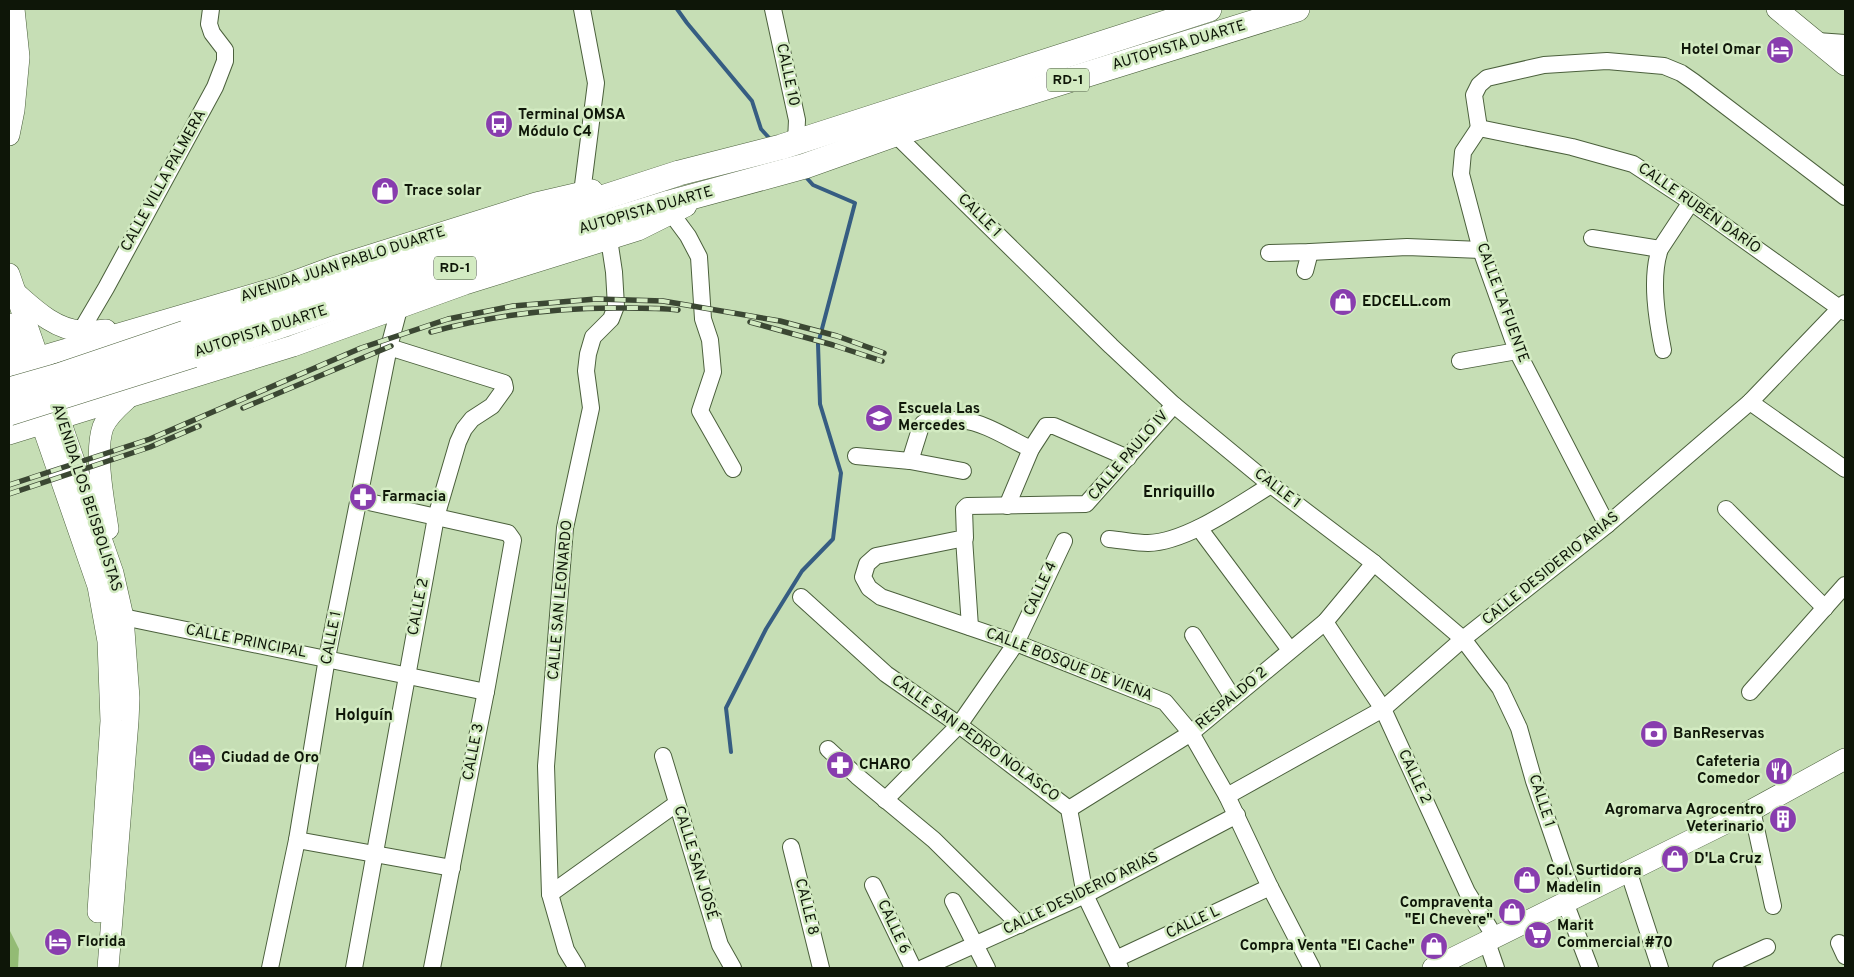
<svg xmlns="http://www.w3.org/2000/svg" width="1854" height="977" font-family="Overpass,sans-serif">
<rect width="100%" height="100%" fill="#c6deb5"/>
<polygon fill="#93bb74" points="9,929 19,949 18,968 9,968"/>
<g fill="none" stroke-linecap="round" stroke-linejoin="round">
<g stroke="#365d82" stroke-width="4">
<polyline points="677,9 687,23 752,101 761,129 771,140"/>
<polyline points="731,752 726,708 766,629 802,571 833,539 841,473 820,404 818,344 855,203 813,185 805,176"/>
</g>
<g stroke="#4b603c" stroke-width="18">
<g id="minor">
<polyline points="773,9 797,120 796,141"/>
<polyline points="1817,41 1845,43"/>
<polyline points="1479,128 1474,95 1479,85 1487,78 1544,65 1607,61 1664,66 1681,73 1694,82 1845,197"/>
<polyline points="1479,128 1463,152 1461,174 1481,250 1517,351 1607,525"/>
<polyline points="1479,128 1572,147 1633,164 1691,202 1845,312"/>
<polyline points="895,134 1111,346 1174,405 1271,485 1374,563 1463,639 1500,688 1519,728 1534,781 1574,898"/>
<polyline points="582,193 596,83 582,9"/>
<polyline points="671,213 688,236 699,257 703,319 710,340 713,372 700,411 733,469"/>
<polyline points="1592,238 1660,249"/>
<polyline points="1269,253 1310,252 1407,247 1481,250"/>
<polyline points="1305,271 1310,252"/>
<polyline points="76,339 106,288 215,87 225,61 225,50 212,33 209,24 211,9"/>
<path d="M1663,350c-6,-30 -13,-72 -3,-101l31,-47"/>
<polyline points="1460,361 1517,351"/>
<polyline points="1750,402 1845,469"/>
<polyline points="1174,405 1086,504 967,506 964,509 965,538 876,556 867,564 863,577 869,588 881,597 1016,643 1165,702 1191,733 1227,796 1270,887 1312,968"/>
<path d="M856,456l54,5 11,-35c6,-9 15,-6 25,-5 5,0 10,-2 16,-1 24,3 47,19 69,29"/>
<polyline points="910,461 963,471"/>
<polyline points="360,500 508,533 513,540 487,686 432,968"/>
<polyline points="1007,506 1031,449 1046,426 1054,426 1128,458"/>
<polyline points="1726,509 1825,608"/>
<polyline points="1199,528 1290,650"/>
<polyline points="964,538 970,627"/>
<path d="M1109,539c13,1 27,4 39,4 39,-1 90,-38 123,-58"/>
<polyline points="801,597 886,674 959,725 1069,809 1085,895 1120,968"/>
<polyline points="113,617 123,617 486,692"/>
<polyline points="1325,622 1383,709 1467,892 1495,937"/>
<polyline points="1193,635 1233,698"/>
<polyline points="1750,692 1845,585"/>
<polyline points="828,749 857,776 934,840 1020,925"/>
<polyline points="663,756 720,945 733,968"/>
<polyline points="1227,796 1383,709 1463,639 1607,525 1750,402 1845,303"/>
<polyline points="885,800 959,725 1016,643 1064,541"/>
<polyline points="1069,809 1191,733 1325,622 1374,563"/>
<polyline points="1752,810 1773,906"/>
<polyline points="297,840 452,868"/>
<polyline points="791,847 821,968"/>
<polyline points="1628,870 1660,968"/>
<polyline points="873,885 913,968"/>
<polyline points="550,894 676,804"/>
<polyline points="953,901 987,968"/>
<polyline points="1565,902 1590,968"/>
<polyline points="1487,942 1496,968"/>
<polyline points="1839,943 1845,956"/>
<polyline points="1116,959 1270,887"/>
<polyline points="270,968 297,840 327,658 389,347 399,309"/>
<polyline points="354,968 436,517 458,442 464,429 472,419 492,406 505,388 504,383 389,347"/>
<polyline points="577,968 566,950 550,894 546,766 565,528 591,408 586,371 588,354 593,337 611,319 616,306 614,272 609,239"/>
<polyline points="923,968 1085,895 1237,815"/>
<polyline points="1721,968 1767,947"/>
</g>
</g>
<g stroke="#4b603c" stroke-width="22">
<g id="major">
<polyline points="1777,9 1845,65"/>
<polyline points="9,135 14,110 19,57 14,9"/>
<polyline points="9,274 113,573 123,617 129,698 128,721 108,968"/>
<path d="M17,294c18,16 39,36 65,37 8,1 16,0 24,-1"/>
<polyline points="9,324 26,376"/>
<polyline points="9,366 279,287 333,267 536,203 592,190"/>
<polyline points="37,410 98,586 108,641 111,721 98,912"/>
<polyline points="9,434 293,346 465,284 638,230 686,206"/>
<path d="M108,529c-4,-27 -14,-76 -5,-102 5,-12 16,-21 25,-29"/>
<polyline points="1433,968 1752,810 1845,759"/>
</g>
</g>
<g stroke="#4b603c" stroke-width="26">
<g id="highway">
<polyline points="185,333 679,173 781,147 1209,9"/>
<polyline points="193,355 392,288 669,203 805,166 895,134 1297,9"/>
</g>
</g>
<use href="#minor" stroke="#fff" stroke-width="16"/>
<use href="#major" stroke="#fff" stroke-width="21"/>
<use href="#highway" stroke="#fff" stroke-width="25"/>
<g stroke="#3b4733" stroke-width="5.5">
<g id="rail">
<polyline points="750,322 833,345 882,361"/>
<path d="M431,332c63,-17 128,-25 194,-24 18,0 36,0 53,2"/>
<polyline points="243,408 391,346"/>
<polyline points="9,485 150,439 361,348 448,319 513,306 596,299 663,301 780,321 837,336 884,353"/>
<polyline points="9,494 150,447 199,426"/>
</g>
</g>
<use href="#rail" stroke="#d3ebc2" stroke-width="4" stroke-dasharray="11" stroke-linecap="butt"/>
<g stroke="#4b603c" stroke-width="26" stroke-linecap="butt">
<g id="highway-bridge">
<polyline points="9,390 58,376 185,333"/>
<polyline points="9,413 193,355"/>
</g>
</g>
<use href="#highway-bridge" stroke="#fff" stroke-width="25"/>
</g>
<defs>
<g id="hotel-disc" transform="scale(1.4375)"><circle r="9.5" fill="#883dae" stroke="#d3ebc2"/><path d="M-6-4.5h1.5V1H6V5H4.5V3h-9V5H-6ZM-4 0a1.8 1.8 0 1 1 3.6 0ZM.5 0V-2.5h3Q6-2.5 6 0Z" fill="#fff"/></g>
<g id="bus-disc" transform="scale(1.4375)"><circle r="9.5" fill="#883dae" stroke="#d3ebc2"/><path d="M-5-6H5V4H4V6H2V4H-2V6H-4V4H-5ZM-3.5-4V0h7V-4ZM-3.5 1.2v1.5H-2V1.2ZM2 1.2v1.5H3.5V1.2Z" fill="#fff"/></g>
<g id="shop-disc" transform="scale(1.4375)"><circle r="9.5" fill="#883dae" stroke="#d3ebc2"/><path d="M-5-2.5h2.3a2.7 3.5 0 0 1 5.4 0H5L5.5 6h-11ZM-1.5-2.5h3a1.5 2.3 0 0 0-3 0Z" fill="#fff"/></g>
<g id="school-disc" transform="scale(1.4375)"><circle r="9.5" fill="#883dae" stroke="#d3ebc2"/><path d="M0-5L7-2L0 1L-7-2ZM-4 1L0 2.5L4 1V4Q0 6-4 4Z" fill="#fff"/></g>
<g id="pharmacy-disc" transform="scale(1.4375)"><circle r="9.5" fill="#883dae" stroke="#d3ebc2"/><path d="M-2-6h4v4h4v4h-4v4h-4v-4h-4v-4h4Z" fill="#fff"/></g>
<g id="bank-disc" transform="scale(1.4375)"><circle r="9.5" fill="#883dae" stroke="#d3ebc2"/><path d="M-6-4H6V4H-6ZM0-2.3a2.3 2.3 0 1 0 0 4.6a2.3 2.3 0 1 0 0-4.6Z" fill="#fff"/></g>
<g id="restaurant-disc" transform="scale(1.4375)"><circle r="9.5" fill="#883dae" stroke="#d3ebc2"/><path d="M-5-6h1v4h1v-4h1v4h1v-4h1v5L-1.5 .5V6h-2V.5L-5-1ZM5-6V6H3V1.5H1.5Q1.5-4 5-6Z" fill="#fff"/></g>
<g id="building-disc" transform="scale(1.4375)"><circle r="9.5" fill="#883dae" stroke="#d3ebc2"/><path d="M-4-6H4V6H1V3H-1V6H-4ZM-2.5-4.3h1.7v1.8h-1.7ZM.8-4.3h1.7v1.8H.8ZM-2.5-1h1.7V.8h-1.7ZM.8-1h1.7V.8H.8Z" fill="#fff"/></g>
<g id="supermarket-disc" transform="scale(1.4375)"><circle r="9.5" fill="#883dae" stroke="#d3ebc2"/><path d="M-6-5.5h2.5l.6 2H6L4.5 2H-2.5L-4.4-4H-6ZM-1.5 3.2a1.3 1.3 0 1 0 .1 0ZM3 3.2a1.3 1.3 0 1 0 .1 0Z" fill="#fff"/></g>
</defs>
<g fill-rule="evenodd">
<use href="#hotel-disc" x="1780" y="50"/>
<use href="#bus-disc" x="499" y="124"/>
<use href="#shop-disc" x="385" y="191"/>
<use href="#shop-disc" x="1343" y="302"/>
<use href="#school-disc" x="879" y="418"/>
<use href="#pharmacy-disc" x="363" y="497"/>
<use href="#bank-disc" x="1654" y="734"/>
<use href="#hotel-disc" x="202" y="758"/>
<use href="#pharmacy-disc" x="840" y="765"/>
<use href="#restaurant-disc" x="1779" y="771"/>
<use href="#building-disc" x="1783" y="819"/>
<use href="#shop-disc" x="1675" y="859"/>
<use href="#shop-disc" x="1527" y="880"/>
<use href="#shop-disc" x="1512" y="912"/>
<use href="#supermarket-disc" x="1538" y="935"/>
<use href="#hotel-disc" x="58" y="942"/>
<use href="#shop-disc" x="1434" y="946"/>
</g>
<g text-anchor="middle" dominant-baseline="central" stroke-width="5" stroke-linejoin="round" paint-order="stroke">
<g fill="#d3ebc2" stroke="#495640" stroke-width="1">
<rect x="1047" y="68.5" width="42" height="23" rx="4"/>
<rect x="434" y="256.5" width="42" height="23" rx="4"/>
</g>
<g font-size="14" font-weight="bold" fill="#0e1608">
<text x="1068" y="80">RD-1</text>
<text x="455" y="268">RD-1</text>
</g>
<g font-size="15" fill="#0e1608" stroke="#d3ebc2">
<text transform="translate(1179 46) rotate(-17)">AUTOPISTA DUARTE</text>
<text transform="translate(787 75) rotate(78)">CALLE 10</text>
<text transform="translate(164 181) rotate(-61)">CALLE VILLA PALMERA</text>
<text transform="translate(1699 209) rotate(35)">CALLE RUBÉN DARÍO</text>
<text transform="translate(646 211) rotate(-16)">AUTOPISTA DUARTE</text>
<text transform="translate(979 216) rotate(45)">CALLE 1</text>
<text transform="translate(343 265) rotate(-18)">AVENIDA JUAN PABLO DUARTE</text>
<text transform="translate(1502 303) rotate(70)">CALLE LA FUENTE</text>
<text transform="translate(261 332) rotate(-18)">AUTOPISTA DUARTE</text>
<text transform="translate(1129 456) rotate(-49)">CALLE PAULO IV</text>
<text transform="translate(1277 489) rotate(38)">CALLE 1</text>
<text transform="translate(86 498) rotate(72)">AVENIDA LOS BEISBOLISTAS</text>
<text transform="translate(1551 569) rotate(-39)">CALLE DESIDERIO ARIAS</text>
<text transform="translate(1041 589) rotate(-65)">CALLE 4</text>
<text transform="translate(561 600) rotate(-85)">CALLE SAN LEONARDO</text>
<text transform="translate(419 607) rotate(-79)">CALLE 2</text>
<text transform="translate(332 638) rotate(-79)">CALLE 1</text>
<text transform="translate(246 642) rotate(11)">CALLE PRINCIPAL</text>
<text transform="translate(1069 665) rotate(21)">CALLE BOSQUE DE VIENA</text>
<text transform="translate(1232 699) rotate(-40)">RESPALDO 2</text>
<text transform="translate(975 739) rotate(36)">CALLE SAN PEDRO NOLASCO</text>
<text transform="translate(474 752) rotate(-79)">CALLE 3</text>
<text transform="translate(1414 777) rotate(65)">CALLE 2</text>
<text transform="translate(1541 801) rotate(72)">CALLE 1</text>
<text transform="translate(695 863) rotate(73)">CALLE SAN JOSÉ</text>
<text transform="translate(1081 894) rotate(-26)">CALLE DESIDERIO ARIAS</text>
<text transform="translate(806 907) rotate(76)">CALLE 8</text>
<text transform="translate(1193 923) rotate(-25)">CALLE L</text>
<text transform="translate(893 927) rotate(65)">CALLE 6</text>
</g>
<g font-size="15" font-weight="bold" fill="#0e1608" stroke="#d3ebc2" text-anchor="start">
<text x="1761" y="50" text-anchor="end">Hotel Omar</text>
<text x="518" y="115">Terminal OMSA<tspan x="518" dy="17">Módulo C4</tspan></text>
<text x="404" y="191">Trace solar</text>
<text x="1362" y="302">EDCELL.com</text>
<text x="898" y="409">Escuela Las<tspan x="898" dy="17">Mercedes</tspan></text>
<text x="382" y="497">Farmacia</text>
<text x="1673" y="734">BanReservas</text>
<text x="221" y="758">Ciudad de Oro</text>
<text x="1760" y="762" text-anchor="end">Cafeteria<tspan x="1760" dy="17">Comedor</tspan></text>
<text x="859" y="765">CHARO</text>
<text x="1764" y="810" text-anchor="end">Agromarva Agrocentro<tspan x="1764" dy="17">Veterinario</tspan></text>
<text x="1694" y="859">D'La Cruz</text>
<text x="1546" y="871">Col. Surtidora<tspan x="1546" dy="17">Madelin</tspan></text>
<text x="1493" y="903" text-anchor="end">Compraventa<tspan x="1493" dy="17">"El Chevere"</tspan></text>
<text x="1557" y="926">Marit<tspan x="1557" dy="17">Commercial #70</tspan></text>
<text x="77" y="942">Florida</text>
<text x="1415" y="946" text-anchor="end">Compra Venta "El Cache"</text>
</g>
<g font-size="16" font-weight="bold" fill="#0e1608" stroke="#d3ebc2">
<text x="1179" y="493">Enriquillo</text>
<text x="364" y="716">Holguín</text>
</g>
</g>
<rect width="1854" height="977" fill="none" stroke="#0e1608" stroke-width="20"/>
</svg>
